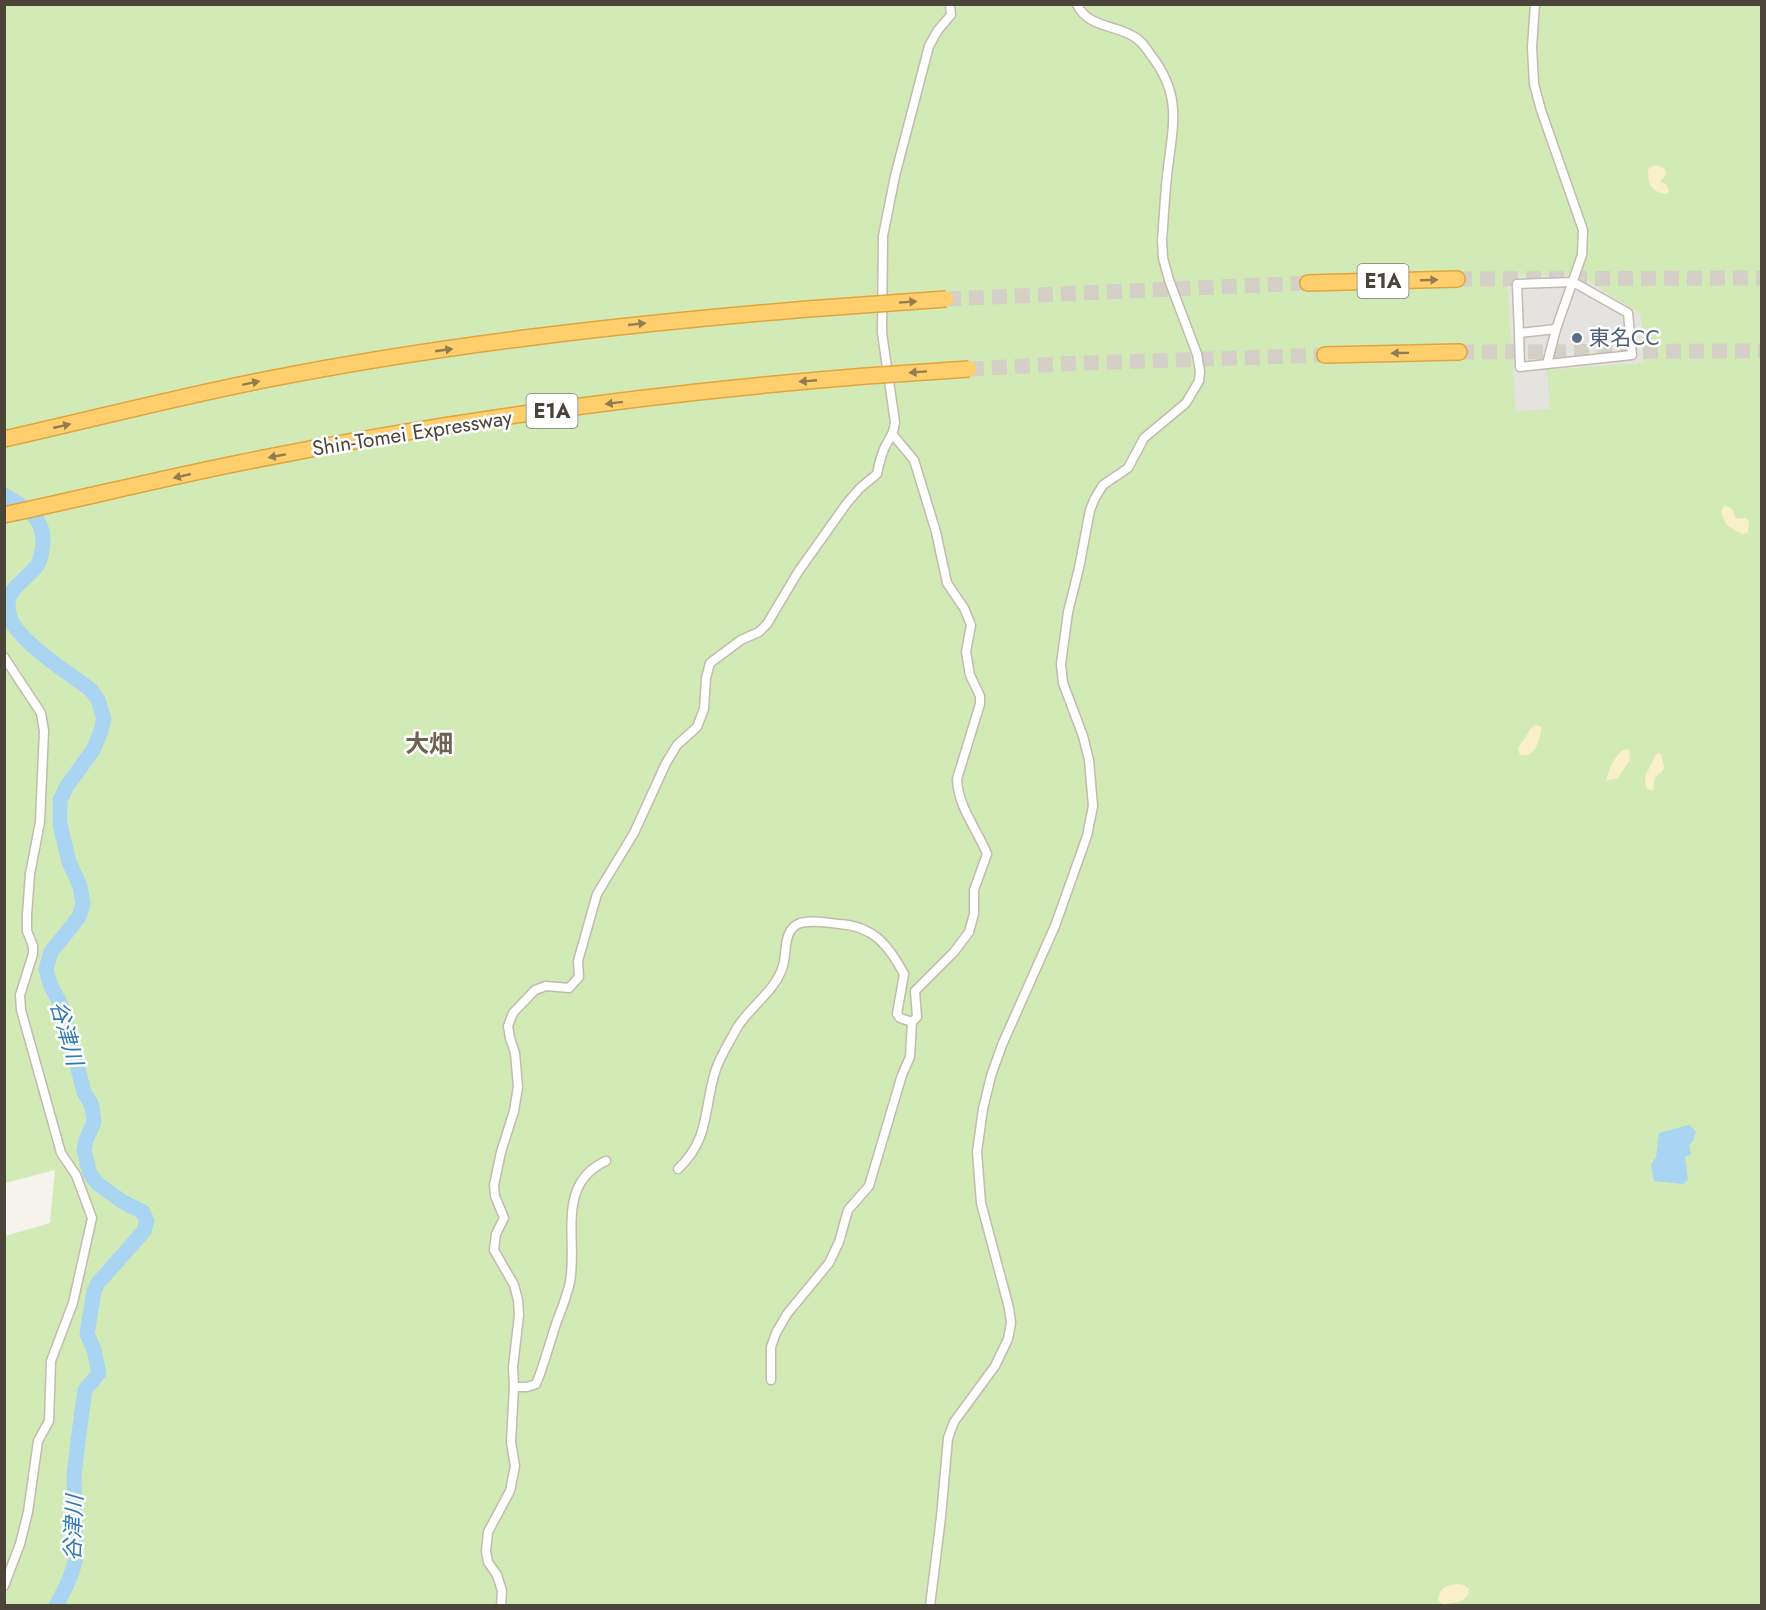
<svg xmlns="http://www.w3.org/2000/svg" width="1766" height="1610" font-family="Jost,'Noto Sans JP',sans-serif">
<rect width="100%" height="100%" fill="#f6f3ec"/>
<polygon fill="#d2eab5" points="5,5 1761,5 1761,1605 5,1605 5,1236 50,1223 55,1170 5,1183"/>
<g fill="#f9efc9">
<path d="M1656,165l8,3 3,5 -7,9 6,2 3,7 -2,3c-17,-2 -19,-10 -19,-25z"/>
<path d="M1724,506c11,1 8,6 13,13l9,-1 3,3 -1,11 -4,2c-4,0 -15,-7 -18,-10l-5,-12z"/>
<path d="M1535,725l7,2c-3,12 -5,32 -22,28l-2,-6 13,-21z"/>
<path d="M1625,749l4,1 1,10 -12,18 -12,3c2,-11 9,-27 19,-32z"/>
<path d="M1657,753l4,1c3,14 7,13 -6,23l-2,14 -7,-3 -1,-12z"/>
<path d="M1456,1584l8,1 5,4c-1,15 -14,12 -26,16l-5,-5c2,-12 7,-14 18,-16z"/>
</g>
<polygon fill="#e5e3e0" points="1579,275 1641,314 1643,363 1547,370 1550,409 1516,411 1507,276"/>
<polygon fill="#a9d4f2" points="1689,1125 1696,1131 1693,1141 1689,1145 1691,1154 1685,1157 1688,1180 1683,1184 1654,1181 1651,1165 1656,1157 1659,1133"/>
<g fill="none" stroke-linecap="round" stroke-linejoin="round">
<path stroke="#a9d4f2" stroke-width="15" d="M4,495c24,14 44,25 38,55 -1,7 -2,12 -6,17 -15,18 -36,24 -25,53 10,23 59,54 80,70l7,10 6,19 -3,12 -8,19 -26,36 -7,14v24l9,38 11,24 3,18 -4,13 -28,35 -5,17 4,15 12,23 22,85 8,14 2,16 -8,18 -2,10 6,24 8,10 25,18 20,10 4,9 -3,10 -46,52 -4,8 -7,43 7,16 5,23 -14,17 -6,43 -5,42 2,81c-3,18 -11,33 -20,50"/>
<g stroke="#d4d0c8" stroke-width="15" stroke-dasharray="15 8" stroke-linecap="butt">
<polyline points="1457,279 1762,278"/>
<polyline points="946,299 1308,283"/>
<polyline points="1459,352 1762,351"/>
<polyline points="969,369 1081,363 1325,355"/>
</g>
<g stroke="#c2bbae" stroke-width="11">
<g id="street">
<polyline points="1535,4 1532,47 1534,84 1541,110 1583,230 1582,255 1556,329 1547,364"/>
<polyline points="1519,333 1520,367 1632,355 1628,313 1573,282 1517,284 1519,333 1556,329"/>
<polyline points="4,657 41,713 44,731 40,822 30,874 27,915 27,931 33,946 33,954 20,995 21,1010 58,1142 61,1153 76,1175 92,1218 73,1303 51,1361 49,1421 38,1441 28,1512 20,1544 4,1586"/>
<path d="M678,1169c33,-31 25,-61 38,-100 5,-14 14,-28 21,-41 13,-22 38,-36 46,-62 4,-13 0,-35 15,-42 11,-5 30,-1 41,0 35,2 50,22 65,50l-7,40 3,4 12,4"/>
<path d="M771,1380v-33l5,-14 11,-19 42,-51 10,-21 9,-32 21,-24 33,-111 8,-18 2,-35 5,-5 -2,-26 39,-39 15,-20 5,-18v-24l13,-36c-10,-25 -29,-47 -30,-75l23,-75v-8l-10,-21 -4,-23 5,-27 -7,-17 -17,-25 -11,-51 -22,-72 -21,-25"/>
<path d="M514,1387h13l9,-3 4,-10c6,-17 11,-35 17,-53 5,-13 10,-25 13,-39 8,-42 -15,-98 36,-121"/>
<path d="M501,1606l1,-15 -5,-16 -9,-13 -2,-11 2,-19 22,-41 5,-25 -4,-24 3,-55 -1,-20 6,-52 -1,-15 -4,-15 -20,-35 2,-16 8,-16 -9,-22 -1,-11 7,-33 13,-41 4,-24 -3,-34 -5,-15 -2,-12 5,-13 22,-23 11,-4 23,2 10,-11 -1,-16 19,-67 37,-61 32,-70 11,-18 20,-18 7,-18 2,-31 4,-15 31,-23 18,-8 8,-8 31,-52 49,-69 13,-15 17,-14c2,-10 4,-20 9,-29 5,-9 8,-13 9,-23l-13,-89 1,-97 12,-60 34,-130 9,-16 13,-15 -1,-11"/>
<path d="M930,1606l11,-89 7,-79 6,-16 41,-56 13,-27 3,-16 -2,-15 -28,-105 -4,-51 6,-43 8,-33 11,-31 53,-119 32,-90 6,-30 -4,-46 -6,-24 -20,-53 -2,-19 7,-52 11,-44 11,-58 5,-12 8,-13 25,-17 16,-30 42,-35 13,-22 1,-10 -3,-17 -28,-74 -6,-22 -1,-18c2,-24 3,-49 6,-73 6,-46 13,-74 -18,-113 -5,-8 -10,-15 -19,-19 -18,-10 -45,-9 -54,-31"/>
</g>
</g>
<g stroke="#e0a43c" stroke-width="18">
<g id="highway">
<polyline points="1308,283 1457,279"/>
<polyline points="1325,355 1459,352"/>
<path d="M4,439c89,-20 177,-43 265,-60 178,-35 358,-55 539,-70"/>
<path d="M4,515c79,-17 156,-36 235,-52 206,-42 417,-70 627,-87"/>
</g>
</g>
<use href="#street" stroke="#fff" stroke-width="8"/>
<use href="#highway" stroke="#ffcf6e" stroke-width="15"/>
<g stroke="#e0a43c" stroke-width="18" stroke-linecap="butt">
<g id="highway-bridge">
<polyline points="808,309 946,299"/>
<polyline points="866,376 969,369"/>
</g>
</g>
<use href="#highway-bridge" stroke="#ffcf6e" stroke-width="15"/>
</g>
<defs><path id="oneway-solid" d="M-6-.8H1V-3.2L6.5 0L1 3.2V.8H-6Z" transform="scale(1.5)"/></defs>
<g fill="#937c4e">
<use href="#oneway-solid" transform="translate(1429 280) rotate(-2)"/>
<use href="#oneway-solid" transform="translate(908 302) rotate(-4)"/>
<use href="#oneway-solid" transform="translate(637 324) rotate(-6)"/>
<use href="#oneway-solid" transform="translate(444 350) rotate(-8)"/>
<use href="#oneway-solid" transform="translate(1400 353) rotate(179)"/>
<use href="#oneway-solid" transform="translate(918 372) rotate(176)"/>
<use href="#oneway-solid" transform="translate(808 381) rotate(175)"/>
<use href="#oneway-solid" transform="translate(251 383) rotate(-12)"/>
<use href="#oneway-solid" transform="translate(614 403) rotate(173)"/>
<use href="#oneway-solid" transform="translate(62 426) rotate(-13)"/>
<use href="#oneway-solid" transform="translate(277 456) rotate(170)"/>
<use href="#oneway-solid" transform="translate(182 476) rotate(167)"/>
</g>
<circle fill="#5c6f8a" stroke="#fff" stroke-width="2" cx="1577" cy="338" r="6"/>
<g text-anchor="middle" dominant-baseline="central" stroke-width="5" stroke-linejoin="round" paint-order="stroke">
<g fill="#fff" stroke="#817c74" stroke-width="1.5">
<rect x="1357.5" y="264" width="51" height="34" rx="4.5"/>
<rect x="526.5" y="394" width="51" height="34" rx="4.5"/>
</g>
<g font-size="20" font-weight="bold" fill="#4b4439">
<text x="1383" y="281">E1A</text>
<text x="552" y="411">E1A</text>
</g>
<g font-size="21" fill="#4e5e75" stroke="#fff" text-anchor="start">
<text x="1589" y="338">東名CC</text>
</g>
<g font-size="21" fill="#4b4439" stroke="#fff">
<text transform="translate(412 433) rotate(-9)">Shin-Tomei Expressway</text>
</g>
<g font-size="22" font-style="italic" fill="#2e7ab2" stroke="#fff">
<text transform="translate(67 1033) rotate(74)">谷津川</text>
<text transform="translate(73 1528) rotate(-88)">谷津川</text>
</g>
<g font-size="24" font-weight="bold" fill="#6e6250" stroke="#fff">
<text x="429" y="743">大畑</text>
</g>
</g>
<rect width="1766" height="1610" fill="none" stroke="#4b4439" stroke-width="12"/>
</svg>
